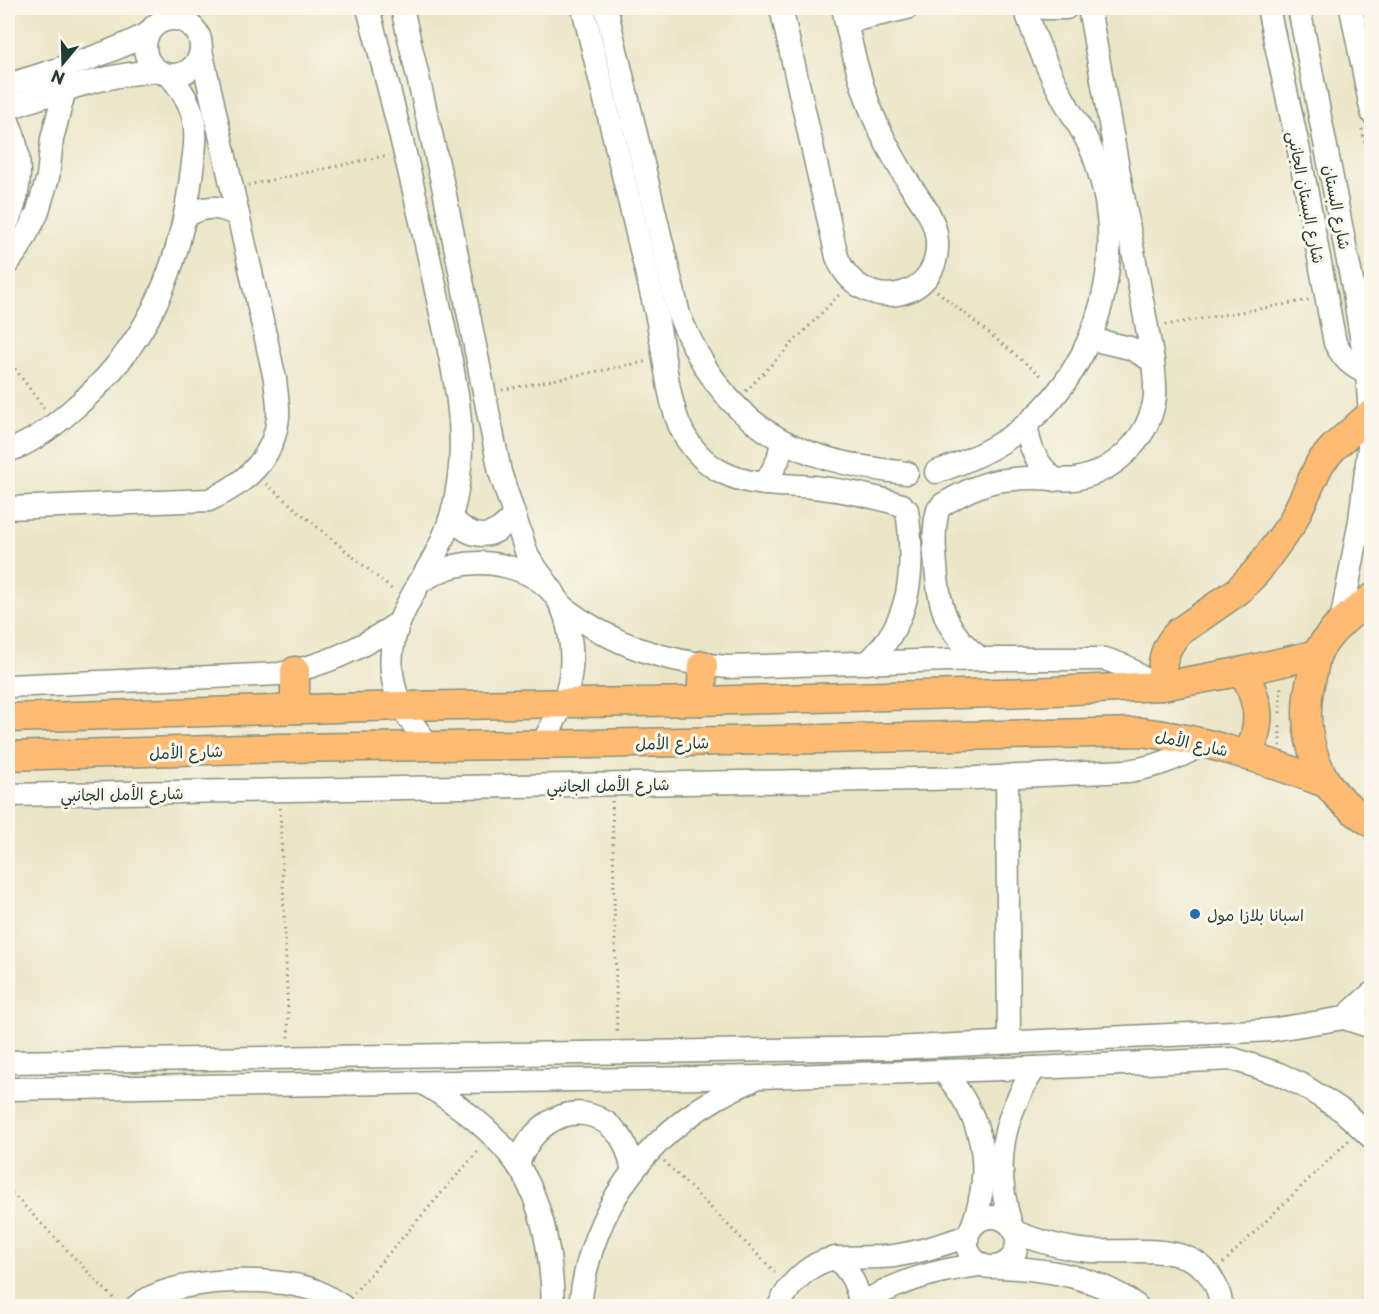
<svg xmlns="http://www.w3.org/2000/svg" width="1379" height="1314" font-family="'Playpen Sans','Playpen Sans Arabic',sans-serif">
<rect width="100%" height="100%" fill="#fbf7ec"/>
<filter id="ink" filterUnits="userSpaceOnUse"><feTurbulence type="fractalNoise" baseFrequency=".0167" numOctaves="2"/><feDisplacementMap in="SourceGraphic" scale="12" xChannelSelector="R" yChannelSelector="G"/><feConvolveMatrix kernelMatrix="1 2 1 2 8 2 1 2 1" color-interpolation-filters="sRGB"/></filter>
<filter id="wash" filterUnits="userSpaceOnUse"><feTurbulence type="fractalNoise" baseFrequency=".008" numOctaves="4" result="noise"/><feDisplacementMap in="SourceGraphic" scale="24" xChannelSelector="R" yChannelSelector="G"/><feGaussianBlur stdDeviation="1.35" result="paint"/><feColorMatrix in="noise" values="0 0 0 0 0 0 0 0 0 0 0 0 0 0 0 0 0 1.4 0 .05"/><feComposite in="paint" operator="in"/></filter>
<g filter="url(#wash)">
<rect width="100%" height="100%" fill="#ebe5c7"/>
</g>
<g filter="url(#ink)">
<g fill="none" stroke-linecap="round" stroke-linejoin="round">
<g stroke="#85917e" stroke-width="25">
<g id="minor">
<path d="M368,8c25,95 49,190 69,287 13,62 31,125 21,189 -3,23 -11,48 -22,69 -24,46 -57,84 -40,139 6,20 21,37 33,54"/>
<polyline points="402,8 444,190 500,472 528,557 554,593"/>
<path d="M583,8c24,101 49,203 73,305 8,35 10,78 23,111 8,20 25,40 45,49 28,14 59,11 89,14 30,3 60,9 89,18"/>
<path d="M606,8l73,307c46,111 111,146 228,158"/>
<path d="M781,8l56,249c23,59 103,45 100,-15 -1,-23 -15,-39 -27,-57 -11,-18 -22,-37 -31,-56 -18,-39 -27,-79 -36,-121"/>
<polyline points="1044,8 1066,8"/>
<path d="M1268,8l31,143 36,192c8,15 16,24 32,30"/>
<polyline points="1299,8 1353,287 1367,373 1370,415 1369,446 1360,520 1341,622"/>
<polyline points="1351,8 1372,113"/>
<circle cx="173" cy="47" r="28"/>
<polyline points="846,22 907,8"/>
<path d="M8,85c47,-15 95,-28 139,-51"/>
<path d="M8,108c50,-16 97,-34 150,-37"/>
<path d="M8,121c14,33 15,67 0,100"/>
<path d="M185,217c19,-12 34,-12 53,-1"/>
<polyline points="8,263 19,248 37,214 48,177 52,139 65,89"/>
<polyline points="1090,339 1130,348 1153,361"/>
<path d="M1027,424c1,24 10,40 28,56"/>
<path d="M8,451c23,-8 46,-25 64,-41 72,-61 105,-133 118,-225 6,-48 14,-71 -21,-110"/>
<path d="M936,472c33,-11 66,-26 92,-49 73,-64 99,-166 69,-258 -7,-24 -21,-43 -33,-65 -16,-29 -29,-61 -39,-92"/>
<polyline points="765,484 778,460 782,442"/>
<path d="M942,505c18,-11 35,-20 55,-24 12,-2 25,-3 37,-3 14,0 28,3 41,1 39,-7 71,-38 79,-76 3,-13 0,-28 -1,-42l-64,-353"/>
<path d="M8,508l201,-8c36,-16 65,-41 69,-83 1,-13 -2,-26 -3,-38l-74,-329"/>
<path d="M938,510c-5,19 -4,37 -2,56 3,42 10,67 45,93"/>
<path d="M451,517c21,24 42,24 62,-1"/>
<path d="M418,583c12,-7 23,-14 37,-17 32,-8 76,1 98,27 17,20 21,60 17,84 -3,24 -17,47 -29,68"/>
<path d="M561,606c52,39 102,56 167,61l253,-8h124l20,7 17,12 7,8"/>
<path d="M867,663c46,-42 48,-95 40,-153"/>
<path d="M8,686l271,-12c45,-8 82,-25 119,-51"/>
<polyline points="1007,776 1009,1042"/>
<path d="M8,795l968,-17 152,-7c28,-4 51,-12 75,-28"/>
<polyline points="1344,1018 1372,1027"/>
<polyline points="8,1062 892,1048 1234,1032 1271,1030 1344,1018 1372,993"/>
<path d="M943,1071c40,46 51,95 30,153"/>
<path d="M423,1083c35,21 70,47 94,81 27,39 35,97 36,142"/>
<polyline points="8,1089 760,1077 1035,1068 1233,1059 1279,1074 1302,1085 1343,1111 1372,1138"/>
<path d="M518,1165c14,-47 67,-73 102,-29 7,9 10,23 13,35"/>
<circle cx="992" cy="1242" r="25"/>
<path d="M1011,1225c-18,-60 -10,-105 24,-157"/>
<path d="M1015,1232c25,10 49,17 76,19 54,3 118,-15 131,55"/>
<path d="M836,1258c15,14 22,28 24,47"/>
<path d="M1000,1267c48,2 98,10 137,39"/>
<path d="M137,1306c34,-29 136,-31 177,-16 10,4 19,10 28,16"/>
<path d="M580,1306c11,-104 76,-184 171,-225"/>
<path d="M779,1306c10,-23 33,-46 59,-48 19,-1 38,0 56,-2 25,-4 49,-11 73,-20"/>
<path d="M859,1306c35,-24 78,-36 120,-41"/>
</g>
</g>
<g stroke="#85917e" stroke-width="31">
<g id="major">
<path d="M1372,598c-21,16 -43,32 -55,56 -2,5 -3,12 -4,18 -11,38 -7,77 14,111 11,17 28,29 45,40"/>
<polyline points="295,671 295,709"/>
<path d="M1244,671c15,35 19,49 4,85"/>
<path d="M1162,686c-1,-22 1,-38 17,-54l59,-41 20,-21 34,-47 28,-60 14,-16 36,-32"/>
<polyline points="701,701 703,665"/>
<polyline points="8,718 402,706 701,701 1031,692 1162,686 1244,671 1317,654"/>
<path d="M8,756l271,-8 311,-4 551,-12c65,7 126,29 187,52"/>
</g>
</g>
<g stroke="#85917e" stroke-width="3" stroke-dasharray="1.5 4.5" stroke-linecap="butt">
<polyline points="1318,13 1333,10"/>
<polyline points="1362,129 1372,175"/>
<polyline points="248,185 389,155"/>
<polyline points="937,291 1044,378"/>
<polyline points="1165,325 1310,300"/>
<polyline points="8,359 46,411"/>
<polyline points="502,390 645,362"/>
<polyline points="746,391 842,292"/>
<polyline points="266,484 394,591"/>
<polyline points="1280,713 1281,683"/>
<polyline points="1280,746 1280,725"/>
<polyline points="612,801 617,1034"/>
<polyline points="280,808 289,1041"/>
<polyline points="664,1161 778,1275"/>
<polyline points="8,1189 119,1304"/>
<polyline points="1223,1263 1349,1140"/>
<polyline points="354,1293 480,1149"/>
</g>
<use href="#minor" stroke="#fff" stroke-width="22"/>
<use href="#major" stroke="#ffbb71" stroke-width="28"/>
</g>
</g>
<circle fill="#1f6fb2" stroke="#fbf7ec" stroke-width="2" cx="1195" cy="914" r="6"/>
<g text-anchor="middle" dominant-baseline="central" stroke-width="6" stroke-linejoin="round" paint-order="stroke">
<g font-size="16" fill="#1f3d34" stroke="#fbf7ec">
<text transform="translate(1307 197) rotate(79)">شارع البستان الجانبى</text>
<text transform="translate(1338 207) rotate(79)">شارع البستان</text>
<text transform="translate(672 742) rotate(-1)">شارع الأمل</text>
<text transform="translate(1192 742) rotate(12)">شارع الأمل</text>
<text transform="translate(186 751) rotate(-2)">شارع الأمل</text>
<text transform="translate(608 784) rotate(-1)">شارع الأمل الجانبي</text>
<text transform="translate(122 793) rotate(-1)">شارع الأمل الجانبي</text>
</g>
<g font-size="16" fill="#1f3d34" stroke="#fbf7ec" text-anchor="start">
<text x="1207" y="914">اسبانا بلازا مول</text>
</g>
</g>
<rect width="1379" height="1314" fill="none" stroke="#fbf7ec" stroke-width="30"/>
<g transform="translate(63 63) rotate(199)" stroke="#fbf7ec" stroke-width="4.5" paint-order="stroke">
<path d="M0-4.5L10 22L0 15L-10 22Z" fill="#1f3d34"/>
<text y="-9" font-size="16" font-weight="bold" text-anchor="middle" fill="#1f3d34">N</text>
</g>
</svg>
